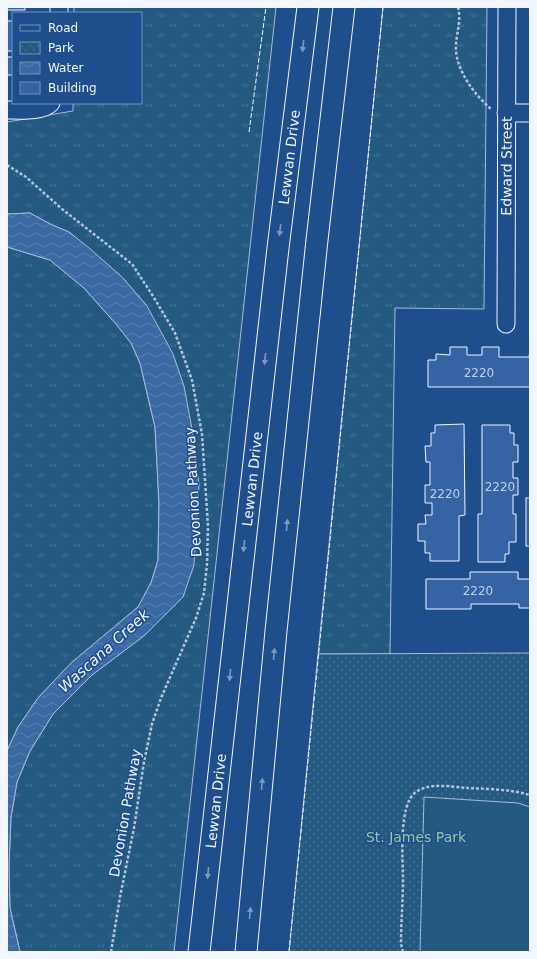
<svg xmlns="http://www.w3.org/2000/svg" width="537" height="959" font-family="'DejaVu Sans',sans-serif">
<defs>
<pattern id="grass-tufts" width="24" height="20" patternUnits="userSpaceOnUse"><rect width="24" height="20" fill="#245a82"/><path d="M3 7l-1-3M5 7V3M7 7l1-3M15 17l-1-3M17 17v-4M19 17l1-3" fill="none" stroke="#447295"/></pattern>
<pattern id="park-dots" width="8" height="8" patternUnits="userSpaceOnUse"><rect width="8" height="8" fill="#245a82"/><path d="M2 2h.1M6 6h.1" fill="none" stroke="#447295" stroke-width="1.8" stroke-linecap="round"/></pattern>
<pattern id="water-waves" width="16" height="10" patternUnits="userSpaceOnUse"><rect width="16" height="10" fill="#3b69a3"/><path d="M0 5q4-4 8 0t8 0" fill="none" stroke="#587fb1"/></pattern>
</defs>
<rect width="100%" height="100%" fill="#1f4e8c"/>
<g fill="url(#grass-tufts)" stroke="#a8bbd7">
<polygon points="74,7 276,7 174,952 20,952 10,908 9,866 11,817 17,782 30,751 53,714 92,675 145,635 183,597 147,306 122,277 69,232 52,225 30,213 7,214 7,122 73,111 73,103 141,103 141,13 74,13"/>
<polygon points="383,7 487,7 484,309 395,308 390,654 318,654"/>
<polygon points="7,247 50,260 84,288 116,324 131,343 140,363 155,427 159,503 158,560 151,583 138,607 71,663 38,698 18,727 7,751"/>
</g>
<polygon fill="url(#park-dots)" stroke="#a8bbd7" points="530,653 530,952 289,952 318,654"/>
<polygon fill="#245a82" stroke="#a8bbd7" points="424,797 518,803 530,807 530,952 420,952"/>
<polygon fill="url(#water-waves)" stroke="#a8bbd7" points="30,213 52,225 69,232 88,247 122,277 147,306 173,354 184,386 192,429 199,485 194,565 183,597 145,635 92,675 53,714 30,751 17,782 11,817 9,866 10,908 20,952 7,952 7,751 18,727 38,698 71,663 138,607 151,583 158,560 159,503 155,427 140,363 131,343 116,324 84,288 50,260 7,247 7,214"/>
<g fill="#3563a3" stroke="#f2f6ff">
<rect x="7" y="7" width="18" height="3"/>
<rect x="7" y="21" width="6" height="30"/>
<rect x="7" y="57" width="6" height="18"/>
<polygon points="450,347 467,347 467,355 482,355 482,347 499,347 499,357 529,357 530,350 530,387 428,387 428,360 436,360 436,354 450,355"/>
<polygon points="464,424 465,515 459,516 459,561 430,561 430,553 425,553 425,541 418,541 418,524 426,524 425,515 432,515 432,503 425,503 425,485 430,485 430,462 426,462 425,446 431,446 431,433 435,433 435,425"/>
<polygon points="482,425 510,425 510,433 514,433 514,445 518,445 518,462 513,462 513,478 518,478 518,495 513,495 513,514 516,514 516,542 509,542 509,554 505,554 505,562 478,562 478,514 482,514"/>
<rect x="526" y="498" width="4" height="48"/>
<polygon points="470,572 518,572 518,579 530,579 530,608 519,608 519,604 471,604 471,609 426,609 426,579 470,579"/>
</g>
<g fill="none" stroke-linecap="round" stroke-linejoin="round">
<g stroke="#f2f6ff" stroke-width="19">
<g id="minor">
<polyline points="59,13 59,7"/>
<path d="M7,110c12,0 36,2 44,-7"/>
<polyline points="506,113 530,113"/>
<path id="s1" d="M506,324l1,-317"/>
</g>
</g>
<g stroke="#f2f6ff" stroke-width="23">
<g id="major">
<path id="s2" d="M199,952l79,-704 30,-241"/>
<polyline points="246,952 276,631 317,240 344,7"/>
</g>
</g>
<g stroke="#b3c4dc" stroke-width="2.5" stroke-dasharray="3 2" stroke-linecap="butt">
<path d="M458,7c4,15 -3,29 -2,44 2,22 19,44 35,58"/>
<polyline points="7,165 26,177 62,209 132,264 153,296 175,333 192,380 202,434 208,526 207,564 204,593 196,618 161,698 152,724 144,762 134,828 120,897 111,952"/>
<path d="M403,952l-2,-8c0,-22 2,-43 2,-64 0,-20 -5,-76 13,-88 14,-10 35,-5 51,-4 20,1 43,1 63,7"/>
</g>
<use href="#minor" stroke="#1f4e8c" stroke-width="17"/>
<use href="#major" stroke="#1f4e8c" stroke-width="21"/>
<g stroke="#f2f6ff" stroke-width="1" stroke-dasharray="5 2" stroke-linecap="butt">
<polyline points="249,132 266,7"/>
<polyline points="289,952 383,7"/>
</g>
</g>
<defs><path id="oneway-solid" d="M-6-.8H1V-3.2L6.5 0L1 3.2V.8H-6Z"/></defs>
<g fill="#7e9ac0">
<use href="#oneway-solid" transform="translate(303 46) rotate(97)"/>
<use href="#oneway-solid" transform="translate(280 230) rotate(97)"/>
<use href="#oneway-solid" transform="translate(265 359) rotate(96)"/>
<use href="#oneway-solid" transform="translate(287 525) rotate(-84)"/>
<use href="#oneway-solid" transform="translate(244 546) rotate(96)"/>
<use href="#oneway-solid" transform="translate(274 654) rotate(-85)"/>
<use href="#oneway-solid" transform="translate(230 675) rotate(96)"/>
<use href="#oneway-solid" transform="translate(262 784) rotate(-85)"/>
<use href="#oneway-solid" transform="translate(208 873) rotate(96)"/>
<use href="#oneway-solid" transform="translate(250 913) rotate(-85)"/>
</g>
<g text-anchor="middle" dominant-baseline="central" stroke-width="3" stroke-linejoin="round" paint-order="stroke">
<g font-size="12" fill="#c3d1e8">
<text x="479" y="373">2220</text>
<text x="500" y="487">2220</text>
<text x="445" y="494">2220</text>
<text x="478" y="591">2220</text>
</g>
<g font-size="14" fill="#f2f6ff" stroke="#1f4e8c">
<text stroke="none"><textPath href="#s2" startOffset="800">Lewvan Drive</textPath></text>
<text stroke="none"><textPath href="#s1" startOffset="158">Edward Street</textPath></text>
<text stroke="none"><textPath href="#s2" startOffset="476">Lewvan Drive</textPath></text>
<text transform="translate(193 492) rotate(-93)">Devonion Pathway</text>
<text stroke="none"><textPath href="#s2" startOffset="152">Lewvan Drive</textPath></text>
<text transform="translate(125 813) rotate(-80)">Devonion Pathway</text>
</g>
<g font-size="14" fill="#97c8a6" stroke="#1f4e8c">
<text x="416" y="837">St. James Park</text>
</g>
<g font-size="15" font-style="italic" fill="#f2f6ff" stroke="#1f4e8c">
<text transform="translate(104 651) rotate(-42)">Wascana Creek</text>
</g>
</g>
<rect width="537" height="959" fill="none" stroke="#f2f6ff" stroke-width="16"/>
<rect x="12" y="12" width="130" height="92" fill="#1f4e8c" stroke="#7391ba"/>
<rect x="20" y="25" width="20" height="6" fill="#1f4e8c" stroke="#7391ba"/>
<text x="48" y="32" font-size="12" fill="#f2f6ff">Road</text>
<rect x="20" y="42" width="20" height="12" fill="url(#park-dots)" stroke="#7391ba"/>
<text x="48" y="52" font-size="12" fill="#f2f6ff">Park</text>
<rect x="20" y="62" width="20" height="12" fill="url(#water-waves)" stroke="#7391ba"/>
<text x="48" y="72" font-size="12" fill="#f2f6ff">Water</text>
<rect x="20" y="82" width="20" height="12" fill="#3563a3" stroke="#7391ba"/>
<text x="48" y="92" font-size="12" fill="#f2f6ff">Building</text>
</svg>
